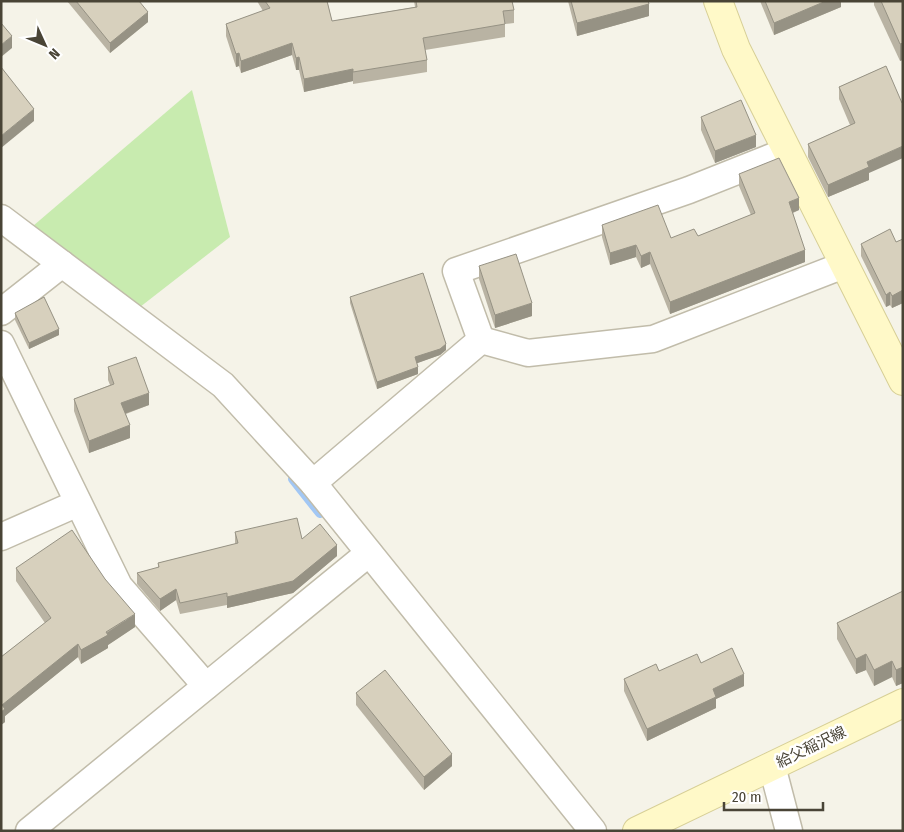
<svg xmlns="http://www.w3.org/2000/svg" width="904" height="832" font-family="'Fira Sans Condensed','Noto Sans JP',sans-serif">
<rect width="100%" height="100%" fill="#f5f3e8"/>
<polygon fill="#c8ebaf" points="192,90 230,237 140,307 33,226"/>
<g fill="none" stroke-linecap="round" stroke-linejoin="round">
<polyline stroke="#a2c7f4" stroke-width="10" points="293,479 320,513"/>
<g stroke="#c1bcaa" stroke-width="29">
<g id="street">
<polyline points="1,218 223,385 313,483 593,831"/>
<polyline points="1,312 62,264"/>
<polyline points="481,340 456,271 689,190 787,151"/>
<polyline points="1,344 119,586 206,686"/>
<polyline points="313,483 481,340 528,353 653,339 844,265"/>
<polyline points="1,537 78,503"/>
<polyline points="772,766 789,831"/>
<polyline points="29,831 369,553"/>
</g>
</g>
<g stroke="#d7cf96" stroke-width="30">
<g id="secondary">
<polyline points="718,1 736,49 903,381"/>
<polyline points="637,831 903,703"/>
</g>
</g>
<use href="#street" stroke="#fff" stroke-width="26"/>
<use href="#secondary" stroke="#fff9c8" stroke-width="28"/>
</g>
<g fill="#b9b3a3">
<polygon points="67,1 139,1 148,22 110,53"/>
<polygon points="257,1 327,1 332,21 415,7 414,1 512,1 514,10 514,23 505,24 505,37 425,50 427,60 427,72 353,84 353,81 304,92 299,70 296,70 292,55 241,73 239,66 236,67 226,36 226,24 263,11"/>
<polygon points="568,1 648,1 649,16 577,36"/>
<polygon points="760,1 841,1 841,7 774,35"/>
<polygon points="874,1 903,1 900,61 874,5"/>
<polygon points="886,66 869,173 869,180 828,197 808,157 808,144 850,125 839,99 839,87"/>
<polygon points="701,117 756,147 715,163 701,130"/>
<polygon points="739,174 799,210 793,213 805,262 670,314 650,264 641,268 636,257 610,265 602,237 602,225 671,238 698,236 751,215 739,186"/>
<polygon points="903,239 903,303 892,308 890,305 886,307 861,256 861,244 896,242"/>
<polygon points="479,266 532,316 495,328 479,279"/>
<polygon points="350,297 446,350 440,355 417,363 418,374 377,389 350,303"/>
<polygon points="15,313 59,335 29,349 15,320"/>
<polygon points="108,367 149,405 126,414 130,438 89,453 74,411 74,399 110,385 108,380"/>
<polygon points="235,532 302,539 337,556 293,593 227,608 227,605 180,614 176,600 160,611 137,584 137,573 158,568 158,563 235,544"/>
<polygon points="16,568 135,627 108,645 108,648 81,664 78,657 5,716 5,722 1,725 1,657 45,623 16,581"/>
<polygon points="903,591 903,683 896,686 892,677 874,686 866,670 856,674 837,639 837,623"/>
<polygon points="701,663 744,686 716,699 716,708 647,741 624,691 624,679"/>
<polygon points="356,693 452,766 424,790 356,705"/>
</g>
<g fill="#969284">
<polygon points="826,1 841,1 841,7 774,35 774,23"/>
<polygon points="649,4 649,16 577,36 577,23"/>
<polygon points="148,12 148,22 110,53 110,43"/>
<polygon points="12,36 12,48 1,57 1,45"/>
<polygon points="292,43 292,55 241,73 241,61"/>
<polygon points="903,43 903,60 900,61 900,44"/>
<polygon points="239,53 239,66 236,67 236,54"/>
<polygon points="299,57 299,70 296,70 296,58"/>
<polygon points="353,69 353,81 304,92 304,79"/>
<polygon points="34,109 34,121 1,148 1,136"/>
<polygon points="756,135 756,147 715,163 715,151"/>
<polygon points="903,146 903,158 869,173 869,180 828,197 828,185 867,162"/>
<polygon points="799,198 799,210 789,214 789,202"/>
<polygon points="636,245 636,257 610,265 610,253"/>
<polygon points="805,250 805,262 670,314 670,302"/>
<polygon points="650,252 650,264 641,268 641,256"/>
<polygon points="903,290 903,303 892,308 892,296"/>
<polygon points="890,292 890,305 886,307 886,295"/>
<polygon points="532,303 532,316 495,328 495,315"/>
<polygon points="59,329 59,335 29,349 29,343"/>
<polygon points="446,344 446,350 440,355 415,364 415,357"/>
<polygon points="418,367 418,374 377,389 377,382"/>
<polygon points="149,393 149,405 121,415 121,403"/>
<polygon points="130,425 130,438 89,453 89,441"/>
<polygon points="337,545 337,556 293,593 227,608 227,597"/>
<polygon points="176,589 176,600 160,611 160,599"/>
<polygon points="135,614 135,627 108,645 108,648 81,664 81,650"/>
<polygon points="78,644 78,657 5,716 5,722 1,725 2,705"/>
<polygon points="866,654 866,670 856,674 856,659"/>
<polygon points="892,661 892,677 874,686 874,670"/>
<polygon points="903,667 903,683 896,686 896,670"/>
<polygon points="744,674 744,686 716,699 716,708 647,741 647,729 713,689"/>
<polygon points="452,754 452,766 424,790 424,777"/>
</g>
<g fill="#d7d0bd" stroke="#969284">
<polygon points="76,1 139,1 148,12 110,43"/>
<polygon points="265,1 327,1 332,21 417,7 416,1 512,1 514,10 503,11 505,24 423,38 427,60 353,72 353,69 304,79 299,57 296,58 292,43 241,61 239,53 236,54 226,24 270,8"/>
<polygon points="571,1 648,1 649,4 577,23"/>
<polygon points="765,1 826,1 774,23"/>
<polygon points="881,1 903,1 903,43 900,44"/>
<polygon points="1,23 12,36 1,45"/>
<polygon points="886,66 902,103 903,102 903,146 867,162 869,167 828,185 808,144 855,123 839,87"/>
<polygon points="1,67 34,109 1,136"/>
<polygon points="741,100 756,135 715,151 701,117"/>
<polygon points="779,158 799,198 789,202 805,250 670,302 650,252 641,256 636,245 610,253 602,225 658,205 671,238 694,229 698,236 755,213 739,174"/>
<polygon points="890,229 896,242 903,239 903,290 892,296 890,292 886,295 861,244"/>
<polygon points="516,254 532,303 495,315 479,266"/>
<polygon points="423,273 446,344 440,349 415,357 418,367 377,382 350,297"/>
<polygon points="44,297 59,329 29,343 15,313"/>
<polygon points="136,357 149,393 121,403 130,425 89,441 74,399 114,384 108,367"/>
<polygon points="297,518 302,539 320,524 337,545 293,581 227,597 227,593 180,603 176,589 160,599 137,573 159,567 158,563 238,543 235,532"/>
<polygon points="72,530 105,579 135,614 106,632 108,635 81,650 78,644 2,705 5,709 1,712 1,657 51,618 16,568"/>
<polygon points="903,591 903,667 896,670 892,661 874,670 866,654 856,659 837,623"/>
<polygon points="732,648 744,674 713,689 716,697 647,729 624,679 656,664 659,671 697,654 701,663"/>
<polygon points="385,670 452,754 424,777 356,693"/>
</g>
<g text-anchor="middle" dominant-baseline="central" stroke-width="5" stroke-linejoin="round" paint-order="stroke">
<g font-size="15" fill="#494436" stroke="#fff">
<text transform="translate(811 747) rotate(-26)">給父稲沢線</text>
</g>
</g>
<rect width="904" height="832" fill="none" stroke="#494436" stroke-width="5"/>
<g transform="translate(45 45) rotate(134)" stroke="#ffffff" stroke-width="4" paint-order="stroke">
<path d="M0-4L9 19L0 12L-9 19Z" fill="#494436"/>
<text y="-8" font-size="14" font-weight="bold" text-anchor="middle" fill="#494436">N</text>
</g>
<path d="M724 802v8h99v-8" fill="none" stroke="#494436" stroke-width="2.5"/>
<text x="732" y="802" font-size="15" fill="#494436" stroke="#ffffff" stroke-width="4" paint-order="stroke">20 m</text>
</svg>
